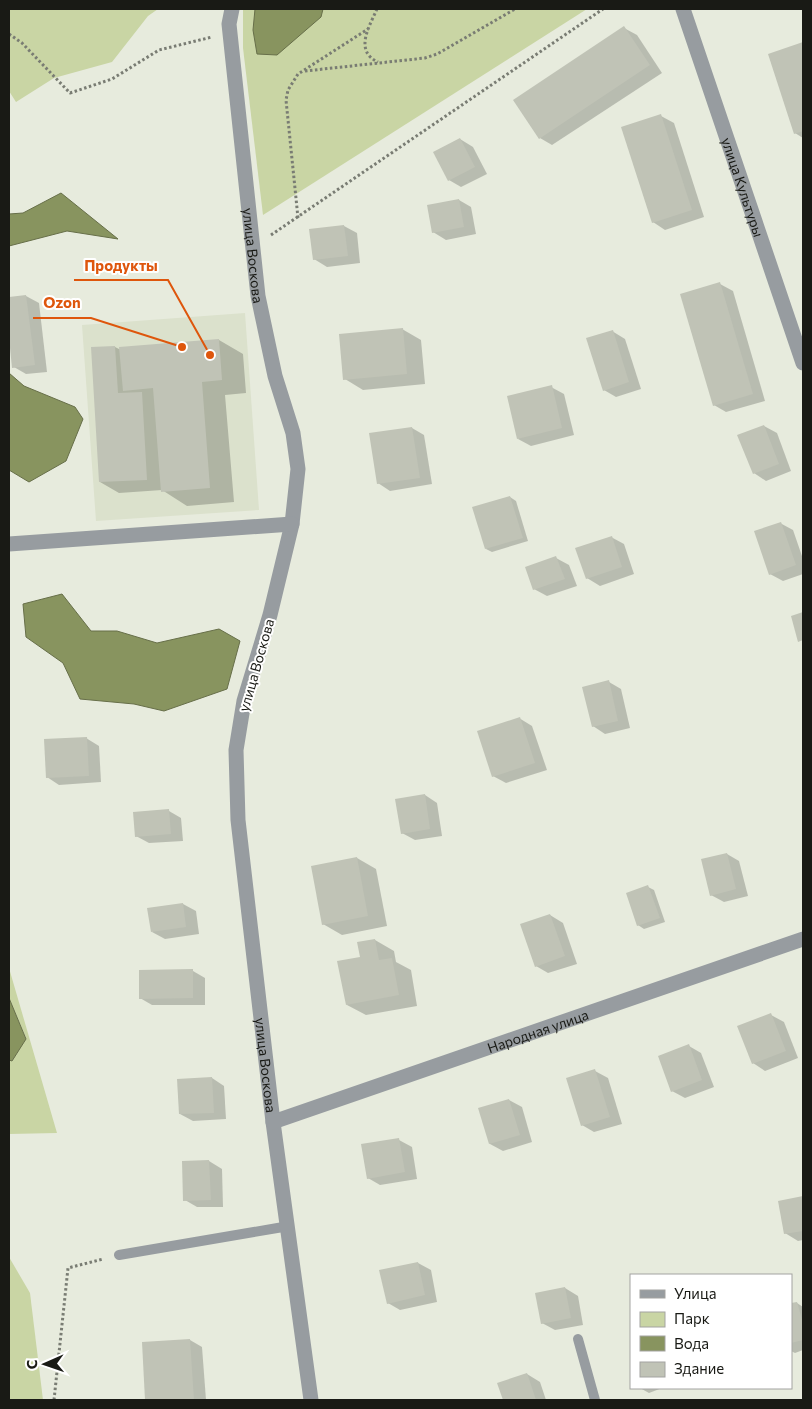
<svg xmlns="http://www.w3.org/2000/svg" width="812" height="1409" font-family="Commissioner,sans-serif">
<rect width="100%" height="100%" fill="#e7ebdd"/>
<polygon fill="#dbe1cc" points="245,313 259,510 96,521 82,325"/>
<g fill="#c9d5a4">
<polygon points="9,9 158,9 148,16 112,62 54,78 16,102 9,91"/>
<polygon points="243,9 587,9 263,215 243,48"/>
<polygon points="9,968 57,1133 9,1134 9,1060 12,1061 26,1038 9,998"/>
<polygon points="9,1257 30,1293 43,1400 9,1400"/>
</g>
<g fill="#88945f" stroke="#676f49">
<polygon points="255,9 323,9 321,17 277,55 257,54 253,30"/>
<polygon points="61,193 118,239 67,231 9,246 9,214 23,213"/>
<polygon points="9,373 24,386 75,407 83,419 66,461 29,482 9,470"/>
<polygon points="62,594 91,631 117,631 157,643 219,629 240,641 227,689 164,711 134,704 80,699 63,663 26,637 23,604"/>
<polygon points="9,998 26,1039 12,1061 9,1060"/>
</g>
<g fill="#0003">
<polygon points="624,28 637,35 662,73 552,145 540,138"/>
<polygon points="803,44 803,138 795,133 769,55"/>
<polygon points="661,116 674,123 704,217 665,230 653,222"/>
<polygon points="460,139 473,147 487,174 461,187 449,180"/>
<polygon points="459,200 471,207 476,234 446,240 433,232"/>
<polygon points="344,226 357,233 360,263 327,267 314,259"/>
<polygon points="720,284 733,291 765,401 726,412 714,405"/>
<polygon points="26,296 39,303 47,372 26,374 14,367 9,327 9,298"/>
<polygon points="402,329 421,340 425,384 363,390 345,379"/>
<polygon points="612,331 625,339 641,389 616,397 604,390"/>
<polygon points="219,340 243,354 246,393 225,395 234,502 187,506 162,490 119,493 100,482 93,348 115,347 121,350"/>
<polygon points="551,387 564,394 574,435 531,446 518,439"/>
<polygon points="764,426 777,433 791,471 766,481 754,473"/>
<polygon points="412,428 424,435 432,484 390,491 378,483"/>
<polygon points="510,497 516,501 528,541 492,552 486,549"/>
<polygon points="780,523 793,530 803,559 803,574 783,581 770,574"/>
<polygon points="611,537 624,544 634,574 600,586 587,578"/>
<polygon points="556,558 569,565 577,586 547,596 534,589"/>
<polygon points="609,682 621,689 630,728 605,734 593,726"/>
<polygon points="519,718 532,726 547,770 506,783 493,776"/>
<polygon points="86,738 99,746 101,782 59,785 47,777"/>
<polygon points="425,795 437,803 442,836 415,840 402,833"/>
<polygon points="169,811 181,818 183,841 149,843 136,836"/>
<polygon points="727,854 739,861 748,896 724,902 711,895"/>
<polygon points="357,858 376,869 387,926 342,935 323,924"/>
<polygon points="648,887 654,890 665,922 644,929 638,925"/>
<polygon points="183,904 196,911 199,934 165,939 152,932"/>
<polygon points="550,915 563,923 577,964 548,973 536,966"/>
<polygon points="375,940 394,951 396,962 411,970 417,1006 366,1015 347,1005 361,958"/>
<polygon points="193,971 205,978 205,1005 152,1005 140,998"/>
<polygon points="771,1015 784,1022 798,1058 765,1071 753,1063"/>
<polygon points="689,1046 701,1053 714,1087 685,1098 672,1091"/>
<polygon points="595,1071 608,1078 622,1124 594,1132 582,1125"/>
<polygon points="212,1078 224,1086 226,1119 193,1121 180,1114"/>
<polygon points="509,1100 522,1107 532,1142 503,1151 490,1144 480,1109"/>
<polygon points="399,1140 412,1147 417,1179 380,1185 368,1178"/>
<polygon points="209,1161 222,1169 223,1207 197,1207 185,1200 184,1162"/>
<polygon points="803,1197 803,1240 798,1241 785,1233 779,1202"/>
<polygon points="418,1263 431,1270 437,1302 400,1310 388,1303"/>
<polygon points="565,1288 578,1296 583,1325 555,1330 542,1323"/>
<polygon points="797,1303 803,1307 803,1350 795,1353 791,1351 791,1305"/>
<polygon points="190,1340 202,1347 206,1400 147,1400 143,1343"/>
<polygon points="527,1374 540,1382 546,1400 504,1400 498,1384"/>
<polygon points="640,1388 662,1388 649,1393"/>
</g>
<g fill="#c0c3b6">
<polygon points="624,26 650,65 539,139 513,100"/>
<polygon points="803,42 803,131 794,134 768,54"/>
<polygon points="661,114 692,210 652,223 621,127"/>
<polygon points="460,138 475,167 448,181 433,152"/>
<polygon points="459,199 464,227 432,233 427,205"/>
<polygon points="344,225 348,256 313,260 309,229"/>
<polygon points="720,282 753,394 713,406 680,294"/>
<polygon points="26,295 35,365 12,368 9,338 9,297"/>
<polygon points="403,328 407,374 343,380 339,334"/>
<polygon points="613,330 629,382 603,391 586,338"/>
<polygon points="219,339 222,380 202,382 210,488 161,492 153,388 123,391 119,347"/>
<polygon points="115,346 118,393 142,392 147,480 99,482 91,347"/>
<polygon points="552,385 562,428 517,439 507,396"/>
<polygon points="764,425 779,464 753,474 737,435"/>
<polygon points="412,427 420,478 377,484 369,433"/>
<polygon points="510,496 523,538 485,549 472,507"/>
<polygon points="781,522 796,565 769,575 754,531"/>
<polygon points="612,536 622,567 586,579 575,548"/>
<polygon points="556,556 565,579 533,590 525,567"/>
<polygon points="803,612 803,640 798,642 791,616"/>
<polygon points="609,680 618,721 592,727 582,687"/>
<polygon points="520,717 535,763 492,777 477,731"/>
<polygon points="87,737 89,776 46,778 44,739"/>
<polygon points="425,794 430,829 401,834 395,799"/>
<polygon points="169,809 171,834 135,837 133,812"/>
<polygon points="727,853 736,889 710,896 701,859"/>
<polygon points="357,857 368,916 322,925 311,866"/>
<polygon points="648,885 660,918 637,926 626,893"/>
<polygon points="183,903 186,927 151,932 147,908"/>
<polygon points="550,914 565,956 535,967 520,924"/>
<polygon points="375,939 379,960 392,958 399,995 346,1005 337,961 360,957 357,942"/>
<polygon points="193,969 193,998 139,999 139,970"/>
<polygon points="771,1013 786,1051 752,1064 737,1026"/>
<polygon points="689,1044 702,1080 671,1092 658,1056"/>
<polygon points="595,1069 610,1117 581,1126 566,1078"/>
<polygon points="212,1077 214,1113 179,1114 177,1079"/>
<polygon points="509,1099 520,1135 489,1144 478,1108"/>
<polygon points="399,1138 405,1172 367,1179 361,1144"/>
<polygon points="209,1160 211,1200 183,1201 182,1161"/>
<polygon points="803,1196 803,1231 784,1234 778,1201"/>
<polygon points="418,1262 425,1295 387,1304 379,1270"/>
<polygon points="565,1287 571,1318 541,1324 535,1293"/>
<polygon points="797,1302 803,1323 803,1340 791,1343 791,1303"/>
<polygon points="190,1339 194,1400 145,1400 142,1342"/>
<polygon points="527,1373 536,1400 503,1400 497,1383"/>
</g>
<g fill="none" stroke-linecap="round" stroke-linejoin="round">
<g stroke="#797c73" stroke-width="3" stroke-dasharray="2.5 2.5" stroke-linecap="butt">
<path d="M377,9c-8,18 -23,42 1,53"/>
<polyline points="9,34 22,43 70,93 112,79 159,50 212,37"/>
<polyline points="305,71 425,58 437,54 515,9"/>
<polyline points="298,218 286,100 288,90 298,74 368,29"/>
<polyline points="271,235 603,9"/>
<polyline points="54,1400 68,1268 103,1259"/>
</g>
<g stroke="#979ca0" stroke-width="10">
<polyline points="119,1255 289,1226"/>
<polyline points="578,1339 595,1400"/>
</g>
<g stroke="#979ca0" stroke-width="15">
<path id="s1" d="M232,9l-3,15 29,272 17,80 18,57 5,36 -6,55 -22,91 -26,86 -8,49 2,70 35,302 38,278"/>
<path id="s2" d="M683,9l120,354"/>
<polyline points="9,544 292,524"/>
<path id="s3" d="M273,1122l530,-183"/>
</g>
</g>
<g text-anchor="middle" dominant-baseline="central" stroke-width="4" stroke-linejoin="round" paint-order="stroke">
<g font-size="14" fill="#191a15" stroke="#fff">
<text stroke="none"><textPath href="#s2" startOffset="188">улица Культуры</textPath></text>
<text stroke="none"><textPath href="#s1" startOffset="248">улица Воскова</textPath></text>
<text transform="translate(256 665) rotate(-74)">улица Воскова</text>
<text stroke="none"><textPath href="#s3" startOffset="280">Народная улица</textPath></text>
<text stroke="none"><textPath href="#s1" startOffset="1072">улица Воскова</textPath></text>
</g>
</g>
<path fill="none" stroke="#de560c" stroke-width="2" d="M210 355L168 280H74M182 347L91 318H33"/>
<g fill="#de560c" stroke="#fff" stroke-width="2">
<circle cx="210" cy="355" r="5"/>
<circle cx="182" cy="347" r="5"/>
</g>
<g font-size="15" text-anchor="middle" font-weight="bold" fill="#de560c" stroke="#fff" stroke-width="4" stroke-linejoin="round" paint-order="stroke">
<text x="121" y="271">Продукты</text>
<text x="62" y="308">Ozon</text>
</g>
<rect width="812" height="1409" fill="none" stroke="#191a15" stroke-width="20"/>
<rect x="630" y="1274" width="162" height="115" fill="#ffffff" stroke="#a3a3a1"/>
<rect x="640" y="1290" width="25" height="8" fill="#979ca0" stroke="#a3a3a1"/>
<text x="674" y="1299" font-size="15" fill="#191a15">Улица</text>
<rect x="640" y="1312" width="25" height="15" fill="#c9d5a4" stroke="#a3a3a1"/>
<text x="674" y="1324" font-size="15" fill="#191a15">Парк</text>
<rect x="640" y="1336" width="25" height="15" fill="#88945f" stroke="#a3a3a1"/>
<text x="674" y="1349" font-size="15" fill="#191a15">Вода</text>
<rect x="640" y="1362" width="25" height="15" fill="#c0c3b6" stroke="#a3a3a1"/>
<text x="674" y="1374" font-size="15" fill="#191a15">Здание</text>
<g transform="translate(45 1364) rotate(268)" stroke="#ffffff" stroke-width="4" paint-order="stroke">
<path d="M0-4L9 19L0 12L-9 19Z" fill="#191a15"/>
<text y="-8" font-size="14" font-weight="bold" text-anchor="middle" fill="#191a15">С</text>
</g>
</svg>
